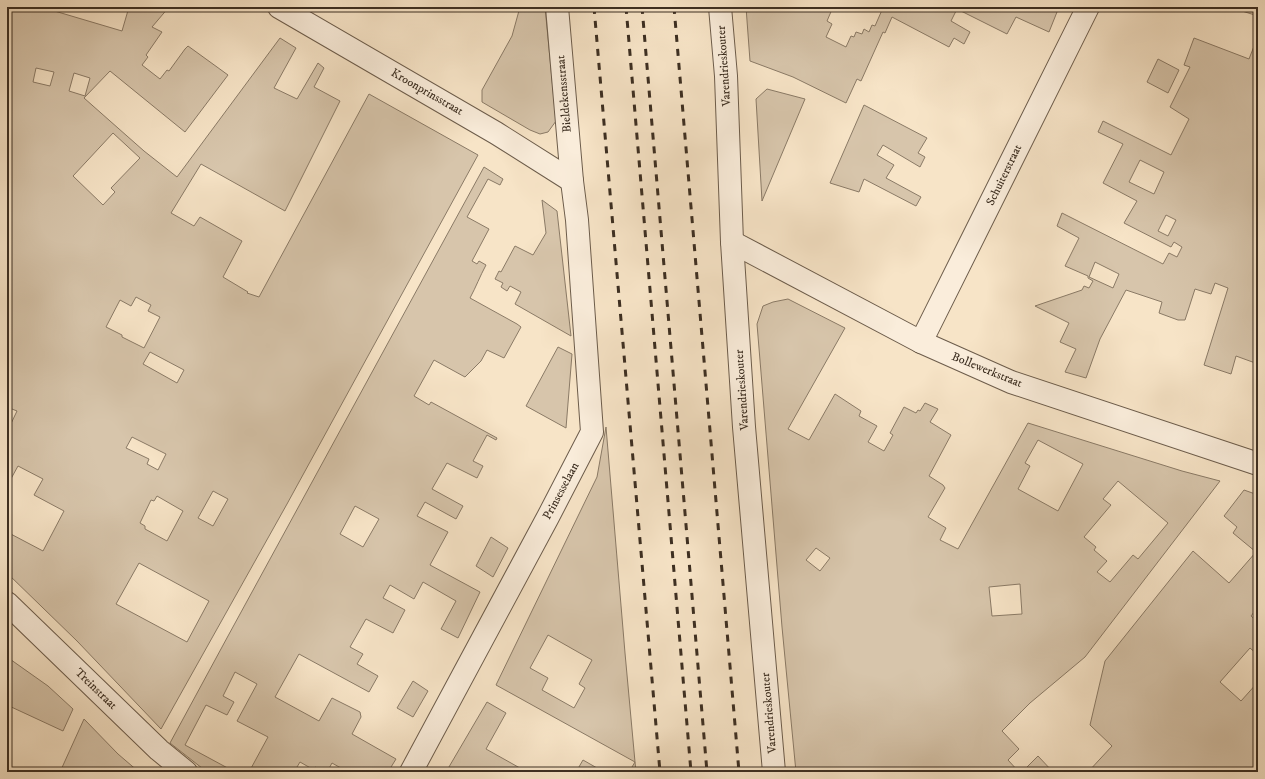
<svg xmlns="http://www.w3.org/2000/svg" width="1265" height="779" font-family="'IM FELL DW Pica',serif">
<rect width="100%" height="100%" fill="#f7e4c7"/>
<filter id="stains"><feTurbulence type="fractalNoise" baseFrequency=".005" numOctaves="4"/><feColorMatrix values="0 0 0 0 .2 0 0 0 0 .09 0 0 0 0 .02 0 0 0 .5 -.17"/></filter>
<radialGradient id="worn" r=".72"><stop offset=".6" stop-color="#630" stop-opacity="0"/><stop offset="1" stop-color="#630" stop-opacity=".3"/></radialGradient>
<g fill="#d7c5ab" stroke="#8a7a66" fill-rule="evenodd">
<path d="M7,7h34l81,24 7,-24h40l-17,20 10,5 -16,23 2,2 -6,8 18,14 7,-9 2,1 16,-22 3,-3 29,21 11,8 -43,57 -75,-61 -26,27 60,53 33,26 103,-139 16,10 -22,40 23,11 21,-36 6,5 -10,19 26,14 -55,110 -84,-47 -30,49 23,13 6,-9 42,24 -19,36 25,15 -1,1 12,4 110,-203 109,61 -191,349 -126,225 -84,-88 -70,-68v-41l36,19 21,-40 -30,-16 9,-16 -25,-13 -11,20v-54l10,-21 -10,-4zM36,68l18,4 -4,14 -17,-4zM74,73l16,5 -5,18 -16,-5zM113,133l27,25 -29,30 4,4 -12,13 -30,-29zM136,297l15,8 -3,6 12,6 -16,31 -22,-11v-2l-16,-8 14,-27 11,6zM150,352l34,18 -7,13 -34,-19zM132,437l34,17 -8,16 -11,-6 2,-5 -23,-11zM213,491l15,8 -15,27 -15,-8zM157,496l26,15 -16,30 -22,-12v-3l-5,-3 11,-23 3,1zM139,563l70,38 -22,41 -71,-38z"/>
<polygon points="520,7 545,7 556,121 548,132 540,134 530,130 482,102 482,90 512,36"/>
<polygon points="746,7 833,7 827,21 832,24 826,37 846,47 851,36 854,37 856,32 862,34 864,29 869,32 872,25 875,26 882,10 876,7 1059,7 1049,32 1016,17 1007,34 957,9 951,21 970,32 964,44 954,38 949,47 892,17 885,33 883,32 861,81 857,79 846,103 793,77 750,61"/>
<polygon points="1236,7 1258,7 1258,16 1242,11"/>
<path d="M1258,36v328l-22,-8 -5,18 -27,-9 24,-77 -13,-5 -4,11 -16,-5 -10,31h-7l-19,-7 3,-11 -36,-12 -26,49 -14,39 -21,-6 11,-23 -16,-7 9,-19 -34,-17 47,-16 2,-4 5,2 4,-7 -5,-3v-2l-23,-10 14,-28 -22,-12 5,-13 101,51 6,-11 8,4 5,-10 -8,-5 -3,5 -47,-24 13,-22 -34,-18 20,-39 -25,-12 5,-11 68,34 18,-36 -19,-12 20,-40 -6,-2 10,-27 55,21zM1140,160l24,12 -10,22 -25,-12zM1166,215l10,5 -8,16 -10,-5zM1095,262l24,12 -6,14 -24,-11z"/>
<polygon points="1158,59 1179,70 1168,93 1147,82"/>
<polygon points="767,89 805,99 762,201 756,99"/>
<polygon points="864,105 927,138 918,153 925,157 920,167 883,145 877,155 894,165 886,178 921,197 916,206 864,179 859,192 830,183"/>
<path d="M484,167l19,12 -3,6 -12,-6 -21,38 22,12 -17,32 5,3 2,-3 7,4c-6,11 -10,22 -16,33l47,26 4,3 -17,31 -17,-8 -6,11 -16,16 -31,-17 -20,36 15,9 2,-3 66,36 -1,2 -9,-5 -14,26 10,5 -6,12 -30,-15 -15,26 31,17 -7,13 -31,-17 -8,14 31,16 -18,33 50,27 -22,46 -17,-9 15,-28 -33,-19 -9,17 -24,-14 -7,13 22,12 -12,23 -27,-14 -16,28 13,7 -6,10 21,12 -9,16 -70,-38 -24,43 44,24 13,-23 28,14 1,5 -9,17 44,25 -8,13h-40l-16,-9 -5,9h-3l-9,-5 -1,3 -14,-8 -6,10h-45l19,-35 -31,-16 20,-37 -22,-12 -12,24 11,6 -7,13 -21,-10 -21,40 50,27h-28l-37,-29 58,-107zM355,506l24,13 -16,28 -23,-13z"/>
<polygon points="542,200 557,211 571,336 515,304 521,292 510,286 507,291 501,287 503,283 495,279 499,271 501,272 515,246 533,255 546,233"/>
<path d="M788,299l57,29 -57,101 21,11 26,-46 26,17 -2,5 18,10 -9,16 16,9 9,-16 -3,-2 14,-26 12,6 2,-3 2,1 5,-8 13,6 -8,13 21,13 -22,41 14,9 2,3 -17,29 18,11 -6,12 18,9 70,-126 154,48 38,10 -135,176 -55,46 -28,28 17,18 -11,11 11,12h-223l-14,-145 -25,-303 6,-18 10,-4zM1038,440l45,24 -25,47 -40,-22 12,-23 -5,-3zM1118,481l50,42 -30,36 -5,-4 -23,27 -13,-10 10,-11 -13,-11 2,-3 -12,-10 27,-32 -8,-6zM816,548l14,10 -10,13 -14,-11zM1020,584l2,30 -30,2 -3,-29z"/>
<polygon points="558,347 572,354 566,428 526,406"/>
<path d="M606,427l19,226 10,109 1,10h-7l6,-10 -139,-77 101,-208zM548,635l44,25 -13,24 6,4 -11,20 -32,-18 6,-12 -18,-10z"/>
<polygon points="1244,490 1258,495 1258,607 1251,616 1258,622 1258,655 1250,648 1220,682 1241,701 1258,682 1258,772 1088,772 1112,746 1090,725 1105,661 1193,551 1229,583 1256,552 1233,533 1237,527 1224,516"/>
<polygon points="491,537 508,548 493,577 476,566"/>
<polygon points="7,657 48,686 73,709 63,731 7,705"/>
<polygon points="413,681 428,691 413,717 397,708"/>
<polygon points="487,702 506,713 486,749 527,772 446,772"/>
<polygon points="84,719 118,754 139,772 60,772"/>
<polygon points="1038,756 1053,772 1022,772"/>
<polygon points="583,760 604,772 576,772"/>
</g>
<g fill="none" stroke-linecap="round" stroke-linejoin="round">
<g stroke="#6c5c4b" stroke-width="24">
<g id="minor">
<polyline points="279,7 496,133 572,181"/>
<polyline points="720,7 726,76 732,242 744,427 774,772"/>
<polyline points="732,242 921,342 1011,382 1258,464"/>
<polyline points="921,342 1088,7"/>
<polyline points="7,603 159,750 186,772"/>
<polyline points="411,772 548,517 592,432 577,220 572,181 557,7"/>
</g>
</g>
<use href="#minor" stroke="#faeddb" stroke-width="22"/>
<g stroke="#3d2f22" stroke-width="3" stroke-dasharray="7 7" stroke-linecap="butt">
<polyline points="594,7 660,772"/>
<polyline points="626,7 691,772"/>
<polyline points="642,7 707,772"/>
<polyline points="674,7 739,772"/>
</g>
</g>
<g text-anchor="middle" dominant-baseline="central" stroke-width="3.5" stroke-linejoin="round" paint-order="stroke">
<g font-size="12" fill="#3d2f22" stroke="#faeddb">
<text transform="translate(724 66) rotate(-94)">Varendrieskouter</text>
<text transform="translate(427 92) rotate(30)">Kroonprinsstraat</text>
<text transform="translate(564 94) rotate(-95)">Bieldekensstraat</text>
<text transform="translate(1004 175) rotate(-64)">Schuiterstraat</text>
<text transform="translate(987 370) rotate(22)">Bollewerkstraat</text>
<text transform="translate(742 390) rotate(-94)">Varendrieskouter</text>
<text transform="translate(561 491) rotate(-62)">Prinsesselaan</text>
<text transform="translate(96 689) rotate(44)">Treinstraat</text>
<text transform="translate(769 713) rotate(-95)">Varendrieskouter</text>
</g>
</g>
<rect width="1265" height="779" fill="none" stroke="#f7e4c7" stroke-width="24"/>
<rect x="8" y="8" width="1249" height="763" fill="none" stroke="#3d2f22" stroke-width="2"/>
<rect x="12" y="12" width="1241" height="755" fill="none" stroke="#3d2f22"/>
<rect width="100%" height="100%" filter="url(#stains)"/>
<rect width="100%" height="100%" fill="url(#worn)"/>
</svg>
